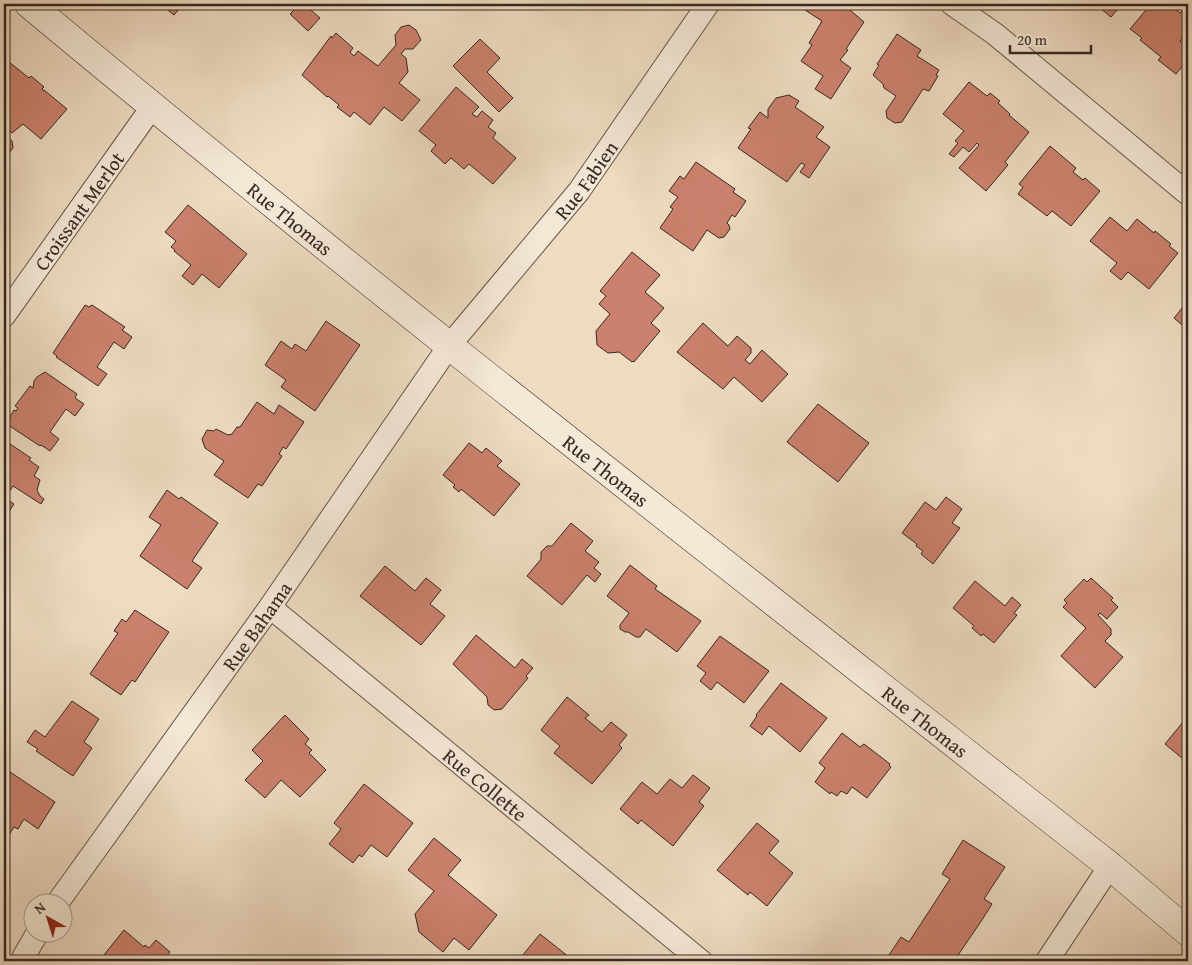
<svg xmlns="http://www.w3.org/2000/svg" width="1192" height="965" font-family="'Gentium Book Plus',serif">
<rect width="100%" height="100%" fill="#eedbc1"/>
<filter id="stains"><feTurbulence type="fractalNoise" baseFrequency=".004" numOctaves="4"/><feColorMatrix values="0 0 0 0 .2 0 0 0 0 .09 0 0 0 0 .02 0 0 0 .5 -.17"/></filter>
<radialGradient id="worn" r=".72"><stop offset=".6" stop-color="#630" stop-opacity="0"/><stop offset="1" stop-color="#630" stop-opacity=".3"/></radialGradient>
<g fill="#cb816d" stroke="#352823">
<polygon points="160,4 183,4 174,15"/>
<polygon points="300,4 304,4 320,18 308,31 290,14"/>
<polygon points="805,4 851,4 853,5 850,10 864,22 846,49 848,50 840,60 851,68 831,99 815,89 823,76 801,61 812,45 809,43 822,21 802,8"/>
<polygon points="1095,4 1122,4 1111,17"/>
<polygon points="1151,4 1170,4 1180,13 1188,5 1188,32 1180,41 1188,48 1188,59 1176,74 1158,60 1161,57 1140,40 1142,38 1130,29"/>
<polygon points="409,25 416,30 421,40 413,49 405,49 401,54 406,58 408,72 399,83 420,100 402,121 384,107 370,125 354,112 350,117 337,107 339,105 328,96 327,97 302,75 331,36 332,38 336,33 353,48 350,52 354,56 358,51 378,66 396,45 395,35 401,27"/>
<polygon points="897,34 921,50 917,56 939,70 936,75 938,76 929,91 923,89 902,122 895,123 887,118 886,111 896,96 884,88 883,84 873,75 879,65 877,64"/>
<polygon points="480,39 500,58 487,72 513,98 499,112 453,66"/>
<polygon points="4,58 29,78 31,76 44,87 42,89 44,91 44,90 67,109 41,139 23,124 12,133 4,126"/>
<polygon points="969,82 987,96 990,93 1000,101 998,103 1010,114 1009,115 1029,132 1005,162 1008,165 986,191 959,168 979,145 977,143 969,152 963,147 954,157 949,154 958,143 955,141 964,131 943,114"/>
<polygon points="456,87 479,107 472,114 477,117 482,111 493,120 488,127 496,133 493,138 516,158 493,184 469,164 464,169 451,158 445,164 431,151 436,145 419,131"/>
<polygon points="789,95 799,101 795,107 824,127 816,137 830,147 809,178 800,172 805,165 801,163 787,182 738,148 751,129 748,128 760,112 768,118 768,109 776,98"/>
<polygon points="4,134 12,141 13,148 4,159"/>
<polygon points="1050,146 1076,168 1073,172 1083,180 1085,178 1100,191 1071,226 1052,211 1047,216 1018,194 1023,187 1019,184"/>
<polygon points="696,162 735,189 733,192 746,201 735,217 732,215 727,223 729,225 730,229 724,237 719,238 707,230 693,251 660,228 673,209 670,207 678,197 669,191 680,176 684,179"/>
<polygon points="188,205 247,254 219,288 202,274 193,285 182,276 191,265 174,251 175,250 171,247 176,241 165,232"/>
<polygon points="1110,217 1127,231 1137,219 1154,233 1155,231 1171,244 1169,246 1178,253 1149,289 1128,272 1121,280 1110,271 1117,263 1090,241"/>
<polygon points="632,252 660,275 645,292 664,308 651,323 660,331 634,362 633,361 632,362 619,352 608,353 597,345 596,331 610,314 599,304 606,296 600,291"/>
<polygon points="1188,301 1188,330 1174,318"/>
<polygon points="85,305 89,307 92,305 125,327 122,330 132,337 124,349 114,342 97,367 107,374 98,386 56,357 57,356 53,353"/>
<polygon points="326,321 360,345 315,411 281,387 286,380 265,365 281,341 292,349 295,344 306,351"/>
<polygon points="703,323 728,346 737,336 751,348 751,353 745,360 750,364 762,350 788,374 762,402 734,377 723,389 677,352"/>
<polygon points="45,372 77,394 75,398 84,404 75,416 66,409 50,432 59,439 50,451 41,445 40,446 8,425 10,417 14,410 16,411 18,408 15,406 30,386 33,388 34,381 37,377"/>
<polygon points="257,402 274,414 279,405 304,422 286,449 283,447 279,454 282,456 262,486 258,484 248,498 214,475 224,461 205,448 202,439 207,430 214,431 216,429 228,435 232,434 237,427 240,427"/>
<polygon points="818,404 869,443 838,482 787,442"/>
<polygon points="4,440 31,458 29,460 39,467 34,476 40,480 37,490 40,496 44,499 41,504 13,486 5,498 14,504 6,516 4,514"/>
<polygon points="469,443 482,453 486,448 502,461 497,466 520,484 494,516 461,489 459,492 453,487 455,485 443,475"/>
<polygon points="167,490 179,499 181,497 218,523 192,561 202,568 187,589 140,556 161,525 149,517"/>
<polygon points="946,497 962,509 952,523 960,528 933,564 921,554 923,551 916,546 917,544 902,533 925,502 936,510"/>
<polygon points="571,523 593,541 585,551 599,562 594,568 601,574 595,582 587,575 562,605 527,576 541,559 541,552 547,546 552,546"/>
<polygon points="630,565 657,586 655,589 701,621 677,652 646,629 640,637 636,637 628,632 625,632 620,629 620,625 629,613 607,596"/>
<polygon points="385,566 415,591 426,578 441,590 430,604 445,616 421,645 360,596"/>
<polygon points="1091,578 1113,598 1111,600 1118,607 1107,619 1100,613 1098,615 1111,629 1111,635 1105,641 1123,657 1095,688 1061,656 1086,628 1063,607 1067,603 1064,600 1084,579 1087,582"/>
<polygon points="975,581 1005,606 1012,597 1021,605 1014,613 1017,615 994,643 983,634 981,636 972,628 974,626 953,608"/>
<polygon points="135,610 169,632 135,682 132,680 121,695 90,674 118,633 114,631 122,619 126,622"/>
<polygon points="476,635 515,668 522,659 533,668 526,676 528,678 502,709 494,710 488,705 487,697 453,664"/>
<polygon points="720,636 769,671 744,703 717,682 711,690 700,681 706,673 697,666"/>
<polygon points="781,683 827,718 800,752 769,726 762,735 750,726 757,716 756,715"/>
<polygon points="567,697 589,715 585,718 602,732 611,722 627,735 619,745 622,748 592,784 554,753 560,746 541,730"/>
<polygon points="72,701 99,719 84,742 92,748 73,776 36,751 38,749 27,742 35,730 45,737"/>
<polygon points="285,715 309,739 305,744 312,750 309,753 326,770 300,797 281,780 265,798 245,780 263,761 252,750"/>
<polygon points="1188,716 1188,763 1165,744"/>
<polygon points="842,733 860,747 864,744 890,764 889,765 891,767 867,798 852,787 847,794 841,791 837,796 831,792 830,794 815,782 825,768 819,763"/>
<polygon points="4,768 55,802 38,829 24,819 18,829 14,827 5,841"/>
<polygon points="693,775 710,788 699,802 704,806 673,846 641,820 638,824 620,809 642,782 657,794 670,779 682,788"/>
<polygon points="364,784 413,823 387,857 371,845 362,857 359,855 353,863 329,844 341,829 334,823"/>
<polygon points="757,823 779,841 769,853 793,873 767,906 750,892 748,895 717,870"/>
<polygon points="434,838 461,860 448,875 497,915 469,950 454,938 443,952 419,932 415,914 434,891 408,870"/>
<polygon points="963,840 1005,867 984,899 992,904 982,920 954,961 885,961 901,937 909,942 950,879 942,874"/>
<polygon points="124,930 144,947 145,945 149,948 156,940 170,952 164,960 165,961 99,961"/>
<polygon points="540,934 574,961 518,961"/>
</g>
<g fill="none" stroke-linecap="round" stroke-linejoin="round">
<g stroke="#63554a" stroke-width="24">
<g id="street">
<polyline points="952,4 995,34 1188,194"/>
<path id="s1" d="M4,316l148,-209"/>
<path id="s2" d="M270,607l431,354"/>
<path id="s3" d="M58,902l212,-295 179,-261 130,-155 129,-187"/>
<polyline points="24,961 24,956 38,932"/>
<polyline points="1047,961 1110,866"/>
</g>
</g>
<g stroke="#352823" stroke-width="29">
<g id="secondary">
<path id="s4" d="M29,4c354,295 719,577 1081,862l78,66"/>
</g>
</g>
<use href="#street" stroke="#f4e8d7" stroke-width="22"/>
<use href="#secondary" stroke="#f4e8d7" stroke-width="28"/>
</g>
<g text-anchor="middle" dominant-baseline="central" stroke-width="4" stroke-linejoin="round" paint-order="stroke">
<g font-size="20" fill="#352823" stroke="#f4e8d7">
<text stroke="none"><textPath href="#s3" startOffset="895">Rue Fabien</textPath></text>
<text stroke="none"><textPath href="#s1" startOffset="129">Croissant Merlot</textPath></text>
<text stroke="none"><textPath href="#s4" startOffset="338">Rue Thomas</textPath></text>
<text stroke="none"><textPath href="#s4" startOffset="742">Rue Thomas</textPath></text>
<text stroke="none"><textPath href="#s3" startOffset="340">Rue Bahama</textPath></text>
<text stroke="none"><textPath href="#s4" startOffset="1148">Rue Thomas</textPath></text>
<text stroke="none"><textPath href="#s2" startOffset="279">Rue Collette</textPath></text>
</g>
</g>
<rect width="1192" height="965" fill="none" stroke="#eedbc1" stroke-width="20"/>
<rect x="5" y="5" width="1182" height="955" fill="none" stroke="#352823" stroke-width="2.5"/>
<rect x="10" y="10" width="1172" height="945" fill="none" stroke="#352823"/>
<g transform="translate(48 918) rotate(321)"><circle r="24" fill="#f4e8d7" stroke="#a89b8f"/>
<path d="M0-4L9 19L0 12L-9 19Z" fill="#8f2418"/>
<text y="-8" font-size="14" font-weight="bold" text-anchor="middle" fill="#352823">N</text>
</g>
<path d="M1010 45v8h81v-8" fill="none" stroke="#352823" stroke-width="2.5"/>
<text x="1017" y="45" font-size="15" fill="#352823" stroke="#f4e8d7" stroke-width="4" paint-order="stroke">20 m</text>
<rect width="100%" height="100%" filter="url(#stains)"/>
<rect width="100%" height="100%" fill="url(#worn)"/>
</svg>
